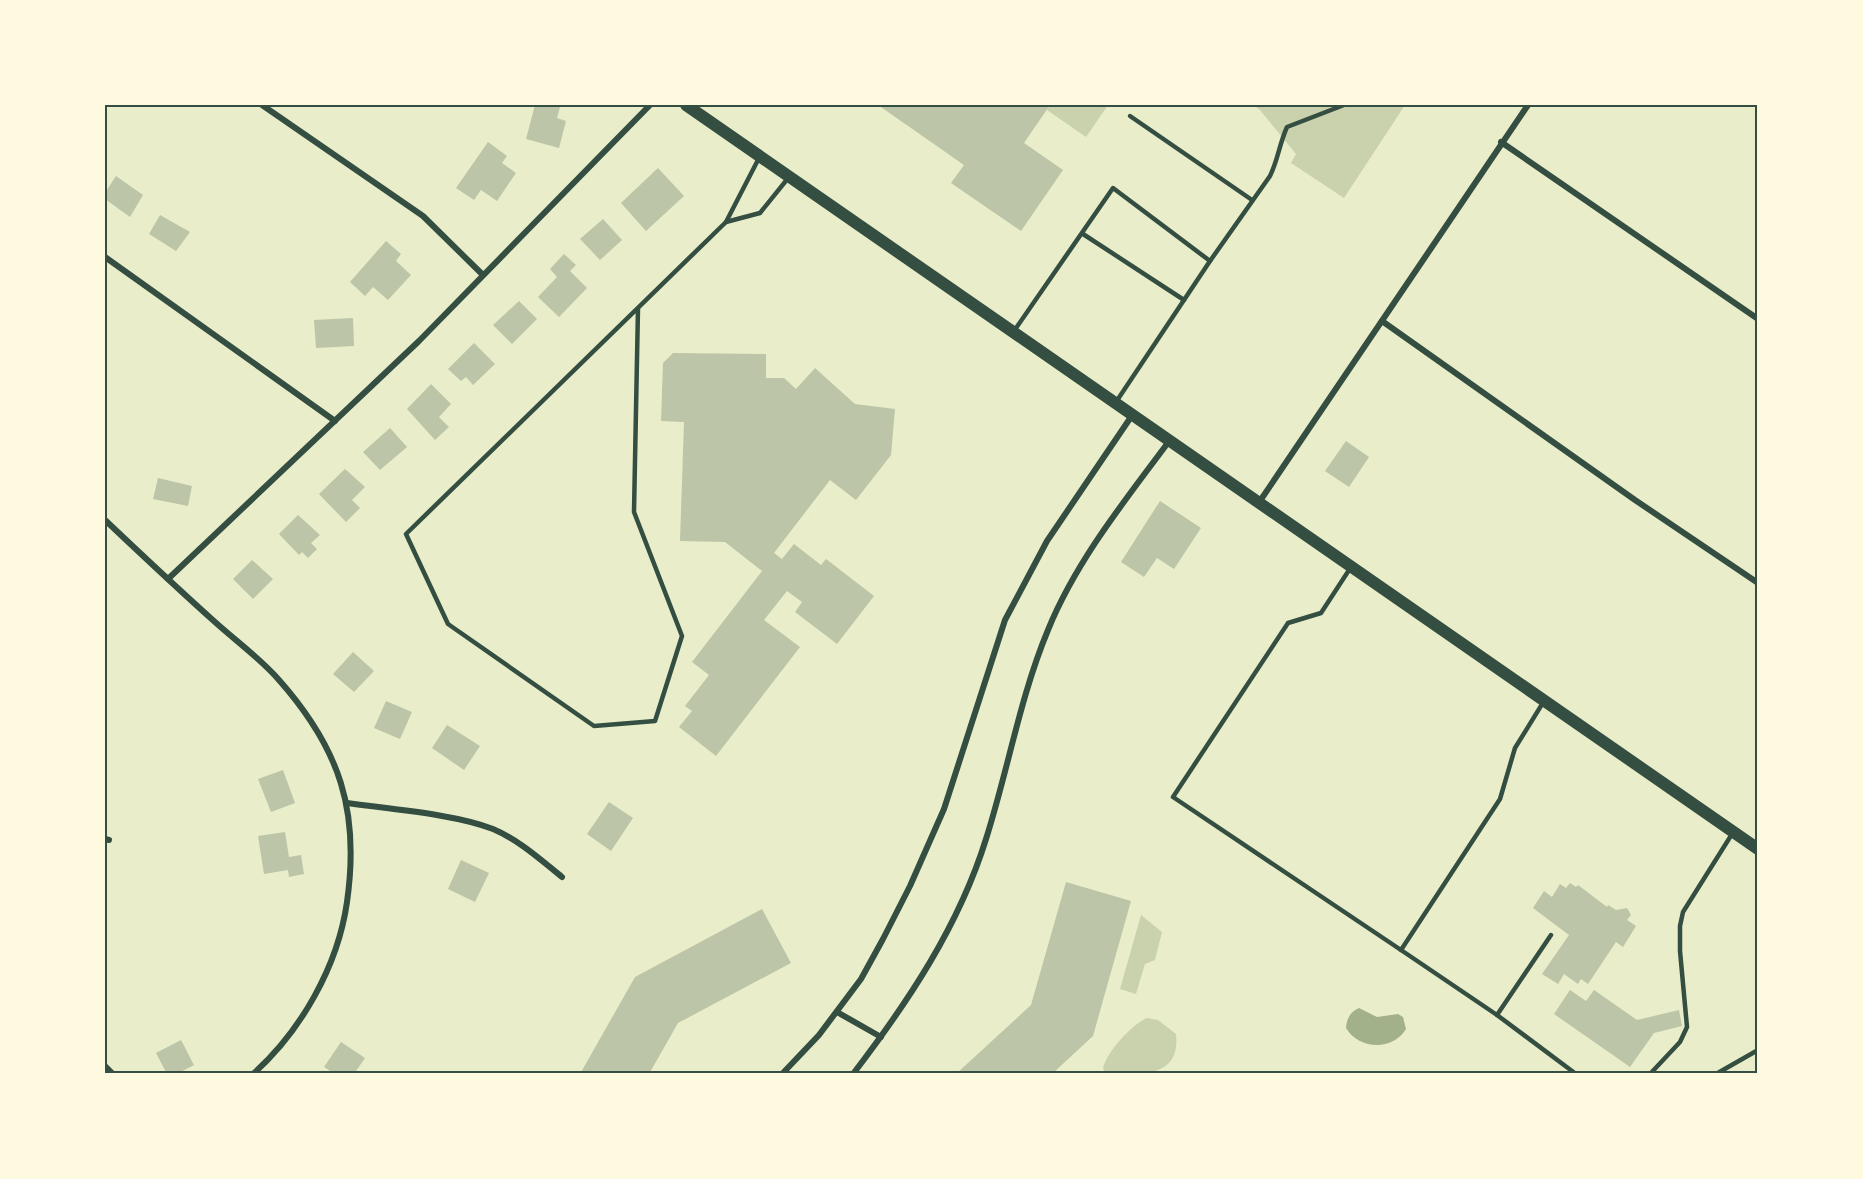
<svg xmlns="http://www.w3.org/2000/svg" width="1863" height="1179" font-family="Georgia,serif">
<rect width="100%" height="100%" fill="#e9edc9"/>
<g fill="#cad2ad">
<polygon points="1050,105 1108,105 1086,137 1047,110"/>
<polygon points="1253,105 1405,105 1344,198 1291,163 1296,154 1260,110"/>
<polygon points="1141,915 1162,932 1155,960 1145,964 1136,994 1120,989"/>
<path d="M1147,1018l11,2 18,14c5,45 -37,40 -70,40l-3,-6c4,-16 28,-43 44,-50z"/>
</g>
<path fill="#a3b18a" d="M1359,1008l18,9 21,-3 5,3 3,12c-13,22 -47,21 -60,-1 1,-10 4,-16 13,-20z"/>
<g fill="#bcc5a7">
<polygon points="535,105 560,107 557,118 566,121 559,148 526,139"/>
<polygon points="878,105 1050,105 1024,143 1063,170 1021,231 951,183 964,165"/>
<polygon points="488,142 507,156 502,163 516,173 497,201 481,190 474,200 456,188"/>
<polygon points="658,168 684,196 646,231 621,203"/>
<polygon points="116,176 143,195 130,217 105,199 105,193"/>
<polygon points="160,215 190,232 176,251 149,234"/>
<polygon points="603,219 622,240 600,260 580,239"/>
<polygon points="386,241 401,254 396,261 411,275 388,300 373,287 365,296 350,282"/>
<polygon points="564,254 576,265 570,271 587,288 559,317 538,297 557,277 550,269"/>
<polygon points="519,301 537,319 512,344 493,325"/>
<polygon points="353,318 354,346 316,348 314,320"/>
<polygon points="474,343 495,364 473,385 466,377 461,381 448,369"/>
<polygon points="673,353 766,354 766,378 784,378 796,389 815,368 855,404 895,409 891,455 856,500 830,480 774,553 782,559 794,544 821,565 826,559 874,596 837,644 795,612 802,602 787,591 764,620 800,647 716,756 679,727 692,711 685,706 709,675 692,662 762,571 725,542 680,541 684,422 661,421 663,363"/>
<polygon points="431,384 451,404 439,417 449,427 435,440 407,409"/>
<polygon points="390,428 407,447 380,470 363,452"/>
<polygon points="1346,441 1369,457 1349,487 1325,471"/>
<polygon points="345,469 365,487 352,500 360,508 346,522 319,494"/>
<polygon points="158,478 192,486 188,506 153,499"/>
<polygon points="1160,501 1201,528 1174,569 1157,558 1144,577 1121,562"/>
<polygon points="298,515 320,535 311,543 317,549 308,558 302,552 299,555 279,534"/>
<polygon points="252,560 273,579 253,599 233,579"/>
<polygon points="353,652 374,671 354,692 333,674"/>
<polygon points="386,701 412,712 400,739 374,728"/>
<polygon points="447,725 480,746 464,770 432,748"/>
<polygon points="283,770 295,803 271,812 258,779"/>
<polygon points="609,802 633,818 611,851 587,834"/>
<polygon points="285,832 289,857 301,855 304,874 289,877 288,870 264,874 258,836"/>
<polygon points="461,860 489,873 475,902 448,889"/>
<polygon points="1066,882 1131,901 1093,1036 1052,1074 956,1074 1031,1005"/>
<polygon points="1570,883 1576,887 1578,885 1607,907 1608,905 1616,910 1627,908 1631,915 1627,920 1636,926 1623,947 1616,942 1588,984 1581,979 1578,984 1564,974 1558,984 1542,974 1569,935 1533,908 1544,891 1552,897 1560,884 1566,888"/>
<polygon points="762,909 791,963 678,1023 649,1074 580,1074 635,977"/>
<polygon points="1570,990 1586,1001 1594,990 1637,1020 1679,1010 1682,1026 1654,1033 1630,1067 1554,1014"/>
<polygon points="181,1040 194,1065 177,1074 167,1074 156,1053"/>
<polygon points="341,1042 365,1058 354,1074 335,1074 324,1067"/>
</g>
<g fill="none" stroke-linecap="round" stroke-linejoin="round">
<g stroke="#344e41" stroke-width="4.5">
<polyline points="1130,116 1252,200"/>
<polyline points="726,222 760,213 789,177"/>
<polyline points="1083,234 1184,300"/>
<path d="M1210,261l60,-85c8,-16 9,-31 17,-49l57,-22"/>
<polyline points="638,308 634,512 682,636 655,721 594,726 448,624 406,534 726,222 759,158"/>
<polyline points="1014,331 1113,188 1210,261 1116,402"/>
<polyline points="1351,567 1321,613 1288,623 1173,797 1401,950 1500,799 1515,748 1544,701"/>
<polyline points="1401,950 1497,1015 1576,1074"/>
<polyline points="1497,1015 1551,935"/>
<polyline points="1650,1074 1680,1042 1687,1027 1680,951 1680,926 1683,912 1732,834"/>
<polyline points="1716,1074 1758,1050"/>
</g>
<g stroke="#344e41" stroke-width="6">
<polyline points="262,105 423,216 483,275"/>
<polyline points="1501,142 1758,319"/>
<polyline points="105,257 335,421"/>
<polyline points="1382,321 1635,500 1758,583"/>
<polyline points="1260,501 1528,105"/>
<path d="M105,520c37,35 73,69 110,102 21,19 46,37 64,58 61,69 81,131 68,222 -9,64 -46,129 -94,172"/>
<polyline points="168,579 419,341 650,105"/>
<path d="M347,803c42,6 108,11 146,26 26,11 48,31 69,48"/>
<polyline points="105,839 109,840"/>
<polyline points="837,1012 881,1037"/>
<polyline points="105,1066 113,1074"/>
<polyline points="782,1074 819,1035 861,979 883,939 910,886 944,809 1005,620 1047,541 1133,414"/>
<path d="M853,1074c55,-72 106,-148 133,-235 22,-69 34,-142 62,-209 28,-69 78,-131 122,-190"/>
</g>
<polyline stroke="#344e41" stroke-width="12" points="686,105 1758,849"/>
</g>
<rect width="1863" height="1179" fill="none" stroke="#fefae0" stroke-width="213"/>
<rect x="106" y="106" width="1650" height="966" fill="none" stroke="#344e41" stroke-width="2"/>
</svg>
